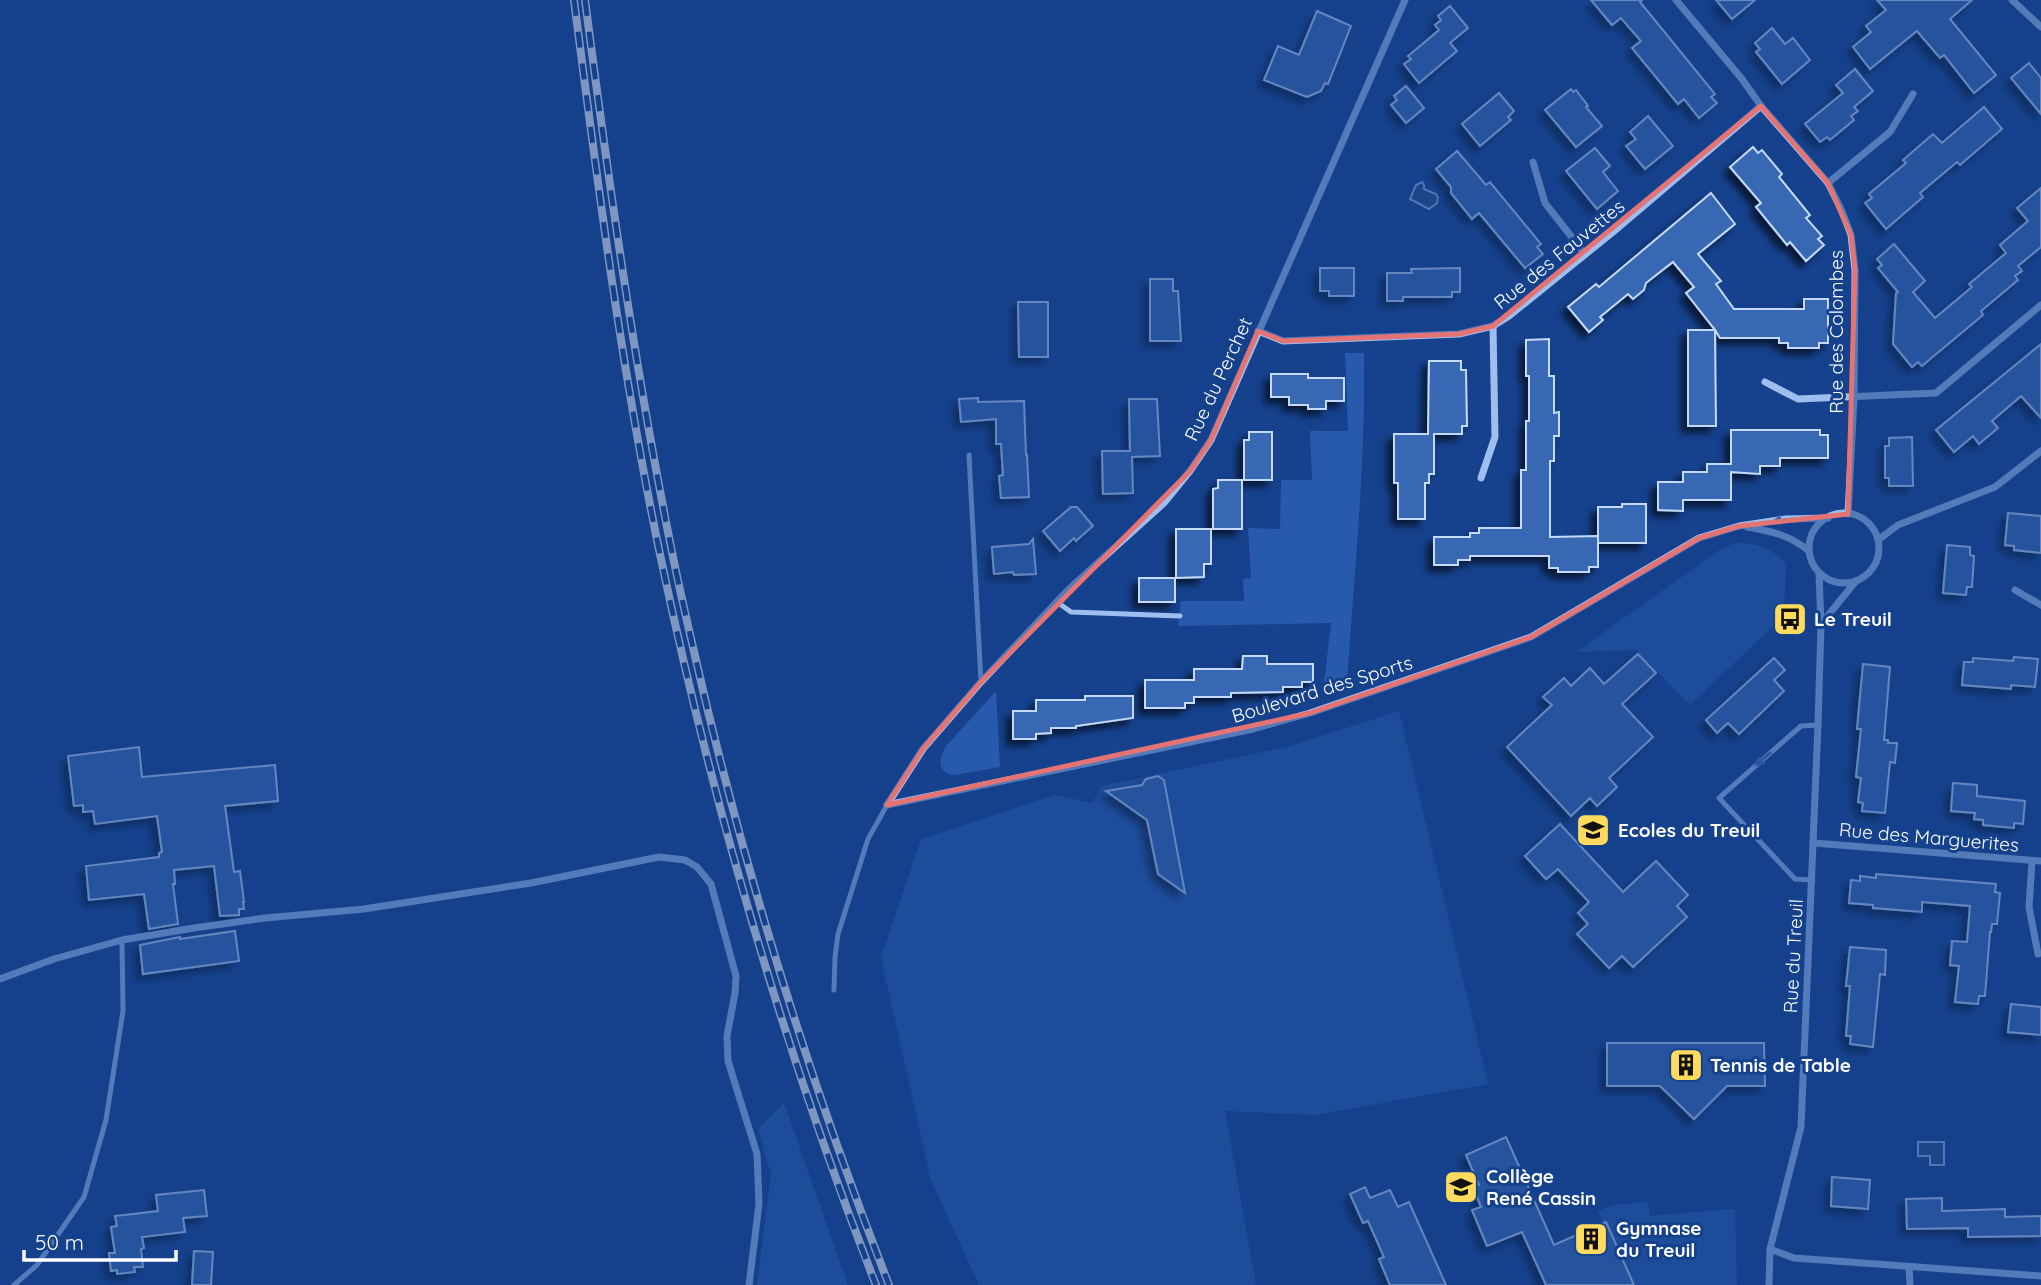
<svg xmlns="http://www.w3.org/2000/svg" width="2041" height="1285" font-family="Quicksand,sans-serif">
<defs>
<filter id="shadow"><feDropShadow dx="-6" dy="6" stdDeviation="3.5" flood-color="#0009"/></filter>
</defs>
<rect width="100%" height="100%" fill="#15418d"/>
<g fill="#275aac">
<path d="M1345,353h19c2,110 -10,221 -17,331l-24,7 8,-68 -153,3 3,-25h63l-1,-22 8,-1 -3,-50 32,1 1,-49h31l-2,-49h38z"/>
<path d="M1737,543c23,1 32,4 49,20l-2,53 -94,89 -54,-55 -60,2 148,-105z"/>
<path d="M996,691l4,76 -45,8c-18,-2 -17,-16 -9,-29z"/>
<polygon points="1399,711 1488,1084 1315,1115 1225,1111 1256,1285 979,1285 931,1180 881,958 921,839 1055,795 1092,803 1102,786 1291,746"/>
<polygon points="784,1103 848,1285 757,1285 771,1174 758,1129"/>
<polygon points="1648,1202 1650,1216 1735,1209 1737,1285 1546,1285 1532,1255 1603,1223 1598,1211 1613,1205"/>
</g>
<g fill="#294b83" stroke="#90b8f3" stroke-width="2">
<polygon points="1422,182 1424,185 1424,189 1436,194 1438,198 1437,203 1429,209 1410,199 1416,185"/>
<polygon points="1918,1142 1944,1142 1944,1165 1930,1165 1930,1156 1918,1156"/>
</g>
<g fill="#3968b4" stroke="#c5dafb" stroke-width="2" filter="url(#shadow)">
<polygon points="1591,0 1642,0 1640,2 1649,13 1715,94 1711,97 1717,103 1699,118 1684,99 1678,104 1632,48 1641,41 1621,18 1612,25"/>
<polygon points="1716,0 1755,0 1732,19"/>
<polygon points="1877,0 1972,0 1950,19 1996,75 1974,93 1944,55 1940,58 1917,31 1870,69 1853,47 1871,32 1866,26 1886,10"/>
<polygon points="1450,6 1468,28 1450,43 1457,51 1419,83 1404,64 1411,59 1408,56 1439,30 1435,25 1441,20 1438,16"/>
<polygon points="1317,11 1351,26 1328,84 1325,83 1321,91 1307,97 1264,80 1278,46 1299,55"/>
<polygon points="1772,28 1785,44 1793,38 1810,60 1782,84 1756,52 1760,49 1755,43"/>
<polygon points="2029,63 2041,78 2041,114 2011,78"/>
<polygon points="1855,69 1873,91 1854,107 1858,111 1851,116 1854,120 1830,140 1827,137 1820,142 1805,124 1843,93 1836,85"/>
<polygon points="1406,86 1424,108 1406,123 1391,105 1397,100 1394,96"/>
<polygon points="1571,89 1573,92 1576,90 1588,106 1586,107 1602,126 1576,147 1545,110"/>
<polygon points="1499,93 1514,111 1508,117 1511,120 1480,146 1462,124"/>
<polygon points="1984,107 2002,129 1960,165 1957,162 1920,193 1923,197 1886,229 1865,203 1872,198 1869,194 1906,163 1903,160 1933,134 1942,143"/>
<polygon points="1648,116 1673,146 1645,169 1626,146 1636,139 1630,132"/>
<polygon points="1753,147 1758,153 1762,150 1782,174 1779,177 1810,215 1806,218 1822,236 1818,239 1824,245 1806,261 1790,242 1787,245 1756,207 1761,203 1730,167"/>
<polygon points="1595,148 1610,166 1603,172 1618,191 1597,209 1566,171"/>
<polygon points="1457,151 1486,185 1490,182 1541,244 1537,247 1543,254 1525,268 1479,213 1472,219 1451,193 1451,187 1436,169"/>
<polygon points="2041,188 2041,247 2018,266 2022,271 2015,276 2018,280 1981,311 1983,315 1935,355 1922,366 1918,362 1912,367 1893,344 1896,293 1898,292 1878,268 1882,265 1877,259 1894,244 1925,281 1913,292 1935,318 1972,287 1969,284 2006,253 2000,245 2028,221 2017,208"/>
<polygon points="1711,193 1735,224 1698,254 1721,281 1716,284 1734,309 1804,309 1804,299 1828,299 1828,343 1819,343 1819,348 1788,348 1788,343 1779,343 1779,338 1720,338 1715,330 1716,426 1688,426 1688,330 1715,330 1686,293 1694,287 1673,262 1646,283 1644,290 1633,299 1628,294 1600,317 1603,320 1589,332 1568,307 1596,284 1599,287"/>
<polygon points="1320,268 1354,268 1354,296 1329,296 1329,291 1320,291"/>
<polygon points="1460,268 1460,292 1452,292 1452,297 1403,297 1403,301 1387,301 1387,273 1412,273 1411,269"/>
<polygon points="1150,279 1173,279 1173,291 1178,291 1181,341 1150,341"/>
<polygon points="1018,302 1048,302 1048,357 1019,357"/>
<polygon points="1549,339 1549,376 1554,376 1554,413 1559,412 1559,436 1554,436 1554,461 1550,461 1550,537 1598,536 1598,567 1589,567 1589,572 1558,572 1558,568 1549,568 1549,556 1470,556 1470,560 1458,560 1458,565 1434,565 1434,537 1470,537 1470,533 1479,533 1479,528 1521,528 1521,470 1526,470 1526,421 1529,421 1529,376 1526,376 1526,340"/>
<polygon points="2041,344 2041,418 2021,396 1992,421 1998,428 1979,444 1973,436 1954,452 1936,430"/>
<polygon points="1429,361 1461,361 1461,370 1466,370 1467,426 1462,426 1462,434 1434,434 1434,474 1429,474 1429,483 1425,483 1425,519 1398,519 1398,483 1394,483 1394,434 1428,434"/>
<polygon points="1271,374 1308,374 1308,378 1344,378 1344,401 1326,401 1326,409 1308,409 1308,405 1289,405 1289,397 1271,397"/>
<polygon points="978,398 978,402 1024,401 1026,455 1027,455 1029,497 1001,498 999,476 1003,475 1001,444 996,444 996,419 961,422 959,399"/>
<polygon points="1129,399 1157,399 1160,456 1132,457 1133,493 1103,494 1102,451 1130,451"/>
<polygon points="1731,430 1820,430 1820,435 1828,435 1828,458 1780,458 1780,466 1760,466 1760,474 1731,472 1731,500 1683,500 1683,511 1658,510 1658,482 1683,482 1683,472 1707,472 1707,464 1731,464"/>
<polygon points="1249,432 1272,432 1272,480 1244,480 1244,440 1249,440"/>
<polygon points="1912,437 1913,486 1889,486 1889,478 1885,478 1885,446 1889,446 1889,438"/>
<polygon points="1218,480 1242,480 1242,529 1213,529 1213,489 1218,488"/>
<polygon points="1622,504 1646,504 1646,543 1598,543 1598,507 1622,507"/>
<polygon points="1071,507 1077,507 1093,526 1076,541 1074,538 1060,551 1043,531"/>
<polygon points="2008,513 2041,516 2041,553 2014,550 2014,546 2005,545"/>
<polygon points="1176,529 1211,529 1211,564 1204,564 1204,577 1176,578"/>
<polygon points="1033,539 1036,574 1014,575 1013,572 994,574 992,547 1029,544"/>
<polygon points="1947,545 1970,547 1970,555 1974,556 1972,587 1967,587 1966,595 1943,593"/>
<rect x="1139" y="578" width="36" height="24"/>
<polygon points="1638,654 1656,673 1622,704 1653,737 1609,778 1617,787 1597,806 1590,798 1571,816 1507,747 1552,705 1543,697 1564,678 1571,686 1590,668 1604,684"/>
<polygon points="1243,656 1267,656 1267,664 1313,664 1313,682 1302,682 1302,687 1283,687 1283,692 1231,693 1231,697 1194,697 1194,703 1185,703 1185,708 1145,708 1145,680 1194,680 1194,669 1242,669"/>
<polygon points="2014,657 2038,659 2035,687 2011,685 2011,689 1962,685 1964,662 1973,662 1973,658 2013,661"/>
<polygon points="1774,658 1785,670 1774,680 1784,691 1739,734 1728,723 1717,733 1706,720"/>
<polygon points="1863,664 1890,667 1884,740 1888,740 1888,743 1897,743 1895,763 1890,762 1885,813 1862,811 1863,803 1858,802 1861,778 1856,777 1861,729 1857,729"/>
<polygon points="1085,696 1133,696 1133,718 1076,726 1076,728 1051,728 1051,733 1036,734 1036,739 1013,739 1013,711 1036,711 1036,700 1085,700"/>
<polygon points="139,747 142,777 275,765 278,801 225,806 234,872 240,871 244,902 243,902 244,909 239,909 239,915 220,916 214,866 174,870 175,884 173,884 178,924 149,929 144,894 89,900 86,866 159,857 159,853 162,852 157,816 95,824 93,811 83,812 83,805 74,806 68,756"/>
<polygon points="1158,776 1164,780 1185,893 1158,874 1147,820 1106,791 1142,785 1146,779"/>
<polygon points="1953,783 1977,785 1977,796 2025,801 2023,824 2014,823 2014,828 1983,825 1983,820 1974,819 1975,813 1951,811"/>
<polygon points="1560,824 1623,892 1656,861 1688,895 1677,906 1687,917 1633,967 1622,956 1609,968 1577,934 1588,924 1578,913 1589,902 1558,869 1546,879 1525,856"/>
<polygon points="1876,874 1996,884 1995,892 2000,893 1997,924 1992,924 1991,932 1990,932 1985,996 1979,996 1978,1004 1955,1002 1959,966 1950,965 1952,941 1967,942 1970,906 1922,902 1922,912 1873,908 1873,905 1849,903 1851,880 1860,881 1860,876 1876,878"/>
<polygon points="235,931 239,961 143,974 140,945 180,937 180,939"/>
<polygon points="1850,947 1886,950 1885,975 1880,974 1873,1047 1850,1044 1851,1036 1846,1036 1850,986 1846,986"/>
<polygon points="2011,1004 2041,1007 2041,1035 2008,1032"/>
<polygon points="1607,1043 1764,1043 1765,1086 1727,1086 1694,1119 1660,1086 1607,1086"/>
<polygon points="1506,1137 1554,1245 1606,1222 1634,1285 1546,1285 1522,1232 1487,1246 1472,1210 1481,1207 1473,1187 1479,1185 1466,1155"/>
<polygon points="1832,1177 1870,1180 1868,1209 1831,1206"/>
<polygon points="1365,1187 1370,1198 1390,1190 1398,1207 1409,1202 1446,1285 1390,1285 1379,1259 1384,1257 1368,1221 1363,1223 1350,1194"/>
<polygon points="204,1190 207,1216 183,1218 185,1232 142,1237 144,1248 141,1249 143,1267 134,1267 135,1272 117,1274 117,1270 111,1271 109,1253 115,1253 111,1227 117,1226 115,1216 158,1211 156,1195"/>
<polygon points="1942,1198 1942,1211 2005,1209 2005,1217 2041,1216 2041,1236 1968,1237 1968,1228 1907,1229 1906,1199"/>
<polygon points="194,1251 213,1252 211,1285 192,1285"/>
</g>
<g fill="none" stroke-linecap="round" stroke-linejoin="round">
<g stroke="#9ebef0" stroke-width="5">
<polyline points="969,455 981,682"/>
<polyline points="1057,602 1071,612 1180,616"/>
<polyline points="1813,880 1795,879 1719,798 1801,726 1818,725"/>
<polyline points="834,990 835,957 838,934 868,839 887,805"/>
<polyline points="14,1285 37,1265 84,1197 106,1120 123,1011 122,940"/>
</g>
<g stroke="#9ebef0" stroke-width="7">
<polyline points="1676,0 1742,79 1761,106 1828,183 1842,211 1851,235 1855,270 1854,398 1848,514"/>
<polyline points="2012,0 2041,27"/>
<polyline points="1533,162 1545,203 1585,254"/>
<polyline points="1828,183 1890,132 1913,94"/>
<polyline points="1258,331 1283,341 1459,334 1493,326 1509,316 1613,232 1761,106"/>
<polyline points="1765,382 1798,399 1936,393 2041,305"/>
<polyline points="1481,478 1495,437 1493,326"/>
<circle cx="1844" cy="548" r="35"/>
<path d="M1747,527c23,4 43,8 62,24"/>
<polyline points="1878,540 1898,525 1995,487 2041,451"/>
<polyline points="2015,590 2041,605"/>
<polyline points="1821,624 1856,581"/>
<polyline points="887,805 1253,729 1310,713 1531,637 1699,538 1739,526 1786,519 1828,518"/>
<polyline points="887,805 923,749 981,682 1070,588 1164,503 1190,471 1211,440 1405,0"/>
<polyline points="1814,843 2041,861"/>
<polyline points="2032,861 2029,907 2038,954"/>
<polyline points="0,979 54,959 122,940 194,928 265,918 364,909 531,883 659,857 685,860 697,867 711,884 736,976 735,993 727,1036 728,1061 757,1154 759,1204 749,1285"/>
<polyline points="1770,1249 1794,1258 2041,1276"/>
<polyline points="1909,1267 1910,1285"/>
<polyline points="1769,1285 1770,1249 1801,1127 1818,725 1821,625 1819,573"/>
</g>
<g stroke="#fff" stroke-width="8">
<g id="rail">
<path d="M574,0c24,187 48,374 87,559 52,247 123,491 215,726"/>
<path d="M585,0c24,185 50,369 87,552 7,35 15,69 23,104 49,214 114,424 194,629"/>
</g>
</g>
<use href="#rail" stroke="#15418d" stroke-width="5" stroke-dasharray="16" stroke-linecap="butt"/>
</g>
<defs><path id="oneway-solid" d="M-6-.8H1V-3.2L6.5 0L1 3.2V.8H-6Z" transform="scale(1.75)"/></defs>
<g fill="#456db0">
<use href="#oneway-solid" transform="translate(1783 520) rotate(174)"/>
<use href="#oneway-solid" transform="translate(1763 759) rotate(139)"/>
</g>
<path d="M0 0H2041V1285H0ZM1761,106l67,77 23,52 4,35 -7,244 -109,12 -40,12 -168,99 -221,76 -423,92 36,-56 58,-67 209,-211 21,-31 47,-109 25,10 176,-7 34,-8z" fill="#15418d" fill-opacity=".55" fill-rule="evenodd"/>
<path fill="none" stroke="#e47373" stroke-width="5" stroke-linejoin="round" d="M1761,106l67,77 23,52 4,35 -7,244 -109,12 -40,12 -168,99 -221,76 -423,92 36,-56 58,-67 209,-211 21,-31 47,-109 25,10 176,-7 34,-8z"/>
<defs>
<g id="bus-square" transform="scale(1.75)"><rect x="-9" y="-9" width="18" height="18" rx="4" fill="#ffda5d" stroke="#15418d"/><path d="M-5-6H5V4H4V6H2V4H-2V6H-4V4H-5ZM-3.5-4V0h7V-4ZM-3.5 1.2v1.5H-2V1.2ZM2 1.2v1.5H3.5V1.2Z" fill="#111"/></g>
<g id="school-square" transform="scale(1.75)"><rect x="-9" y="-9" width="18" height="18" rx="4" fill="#ffda5d" stroke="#15418d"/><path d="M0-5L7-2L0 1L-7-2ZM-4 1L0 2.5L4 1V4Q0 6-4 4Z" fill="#111"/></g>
<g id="building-square" transform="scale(1.75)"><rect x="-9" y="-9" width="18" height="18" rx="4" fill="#ffda5d" stroke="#15418d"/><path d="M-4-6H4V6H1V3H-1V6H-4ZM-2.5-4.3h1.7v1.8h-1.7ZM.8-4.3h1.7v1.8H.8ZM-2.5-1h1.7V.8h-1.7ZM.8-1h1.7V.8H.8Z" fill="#111"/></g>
</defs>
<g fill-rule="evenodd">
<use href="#bus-square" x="1790" y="619"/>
<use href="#school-square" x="1593" y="830"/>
<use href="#building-square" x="1686" y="1065"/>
<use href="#school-square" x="1461" y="1187"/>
<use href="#building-square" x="1591" y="1239"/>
</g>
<g text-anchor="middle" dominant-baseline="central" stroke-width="6" stroke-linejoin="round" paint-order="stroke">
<g font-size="19" fill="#fff" stroke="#15418d">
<text transform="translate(1559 254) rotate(-39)">Rue des Fauvettes</text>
<text transform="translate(1836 332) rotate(-90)">Rue des Colombes</text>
<text transform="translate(1218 379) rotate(-65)">Rue du Perchet</text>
<text transform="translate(1322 689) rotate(-17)">Boulevard des Sports</text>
<text transform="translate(1929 837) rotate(5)">Rue des Marguerites</text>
<text transform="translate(1793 956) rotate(-87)">Rue du Treuil</text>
</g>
<g font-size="19" font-weight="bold" fill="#fff" stroke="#15418d" text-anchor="start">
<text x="1814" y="619">Le Treuil</text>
<text x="1618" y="830">Ecoles du Treuil</text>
<text x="1710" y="1065">Tennis de Table</text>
<text x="1486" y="1176">Collège<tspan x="1486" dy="22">René Cassin</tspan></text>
<text x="1616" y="1228">Gymnase<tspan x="1616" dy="22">du Treuil</tspan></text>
</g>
</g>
<path d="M24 1250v10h152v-10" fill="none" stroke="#ffffff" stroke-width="3.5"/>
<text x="35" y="1250" font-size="21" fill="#ffffff" stroke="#15418d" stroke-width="5" paint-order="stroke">50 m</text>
</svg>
